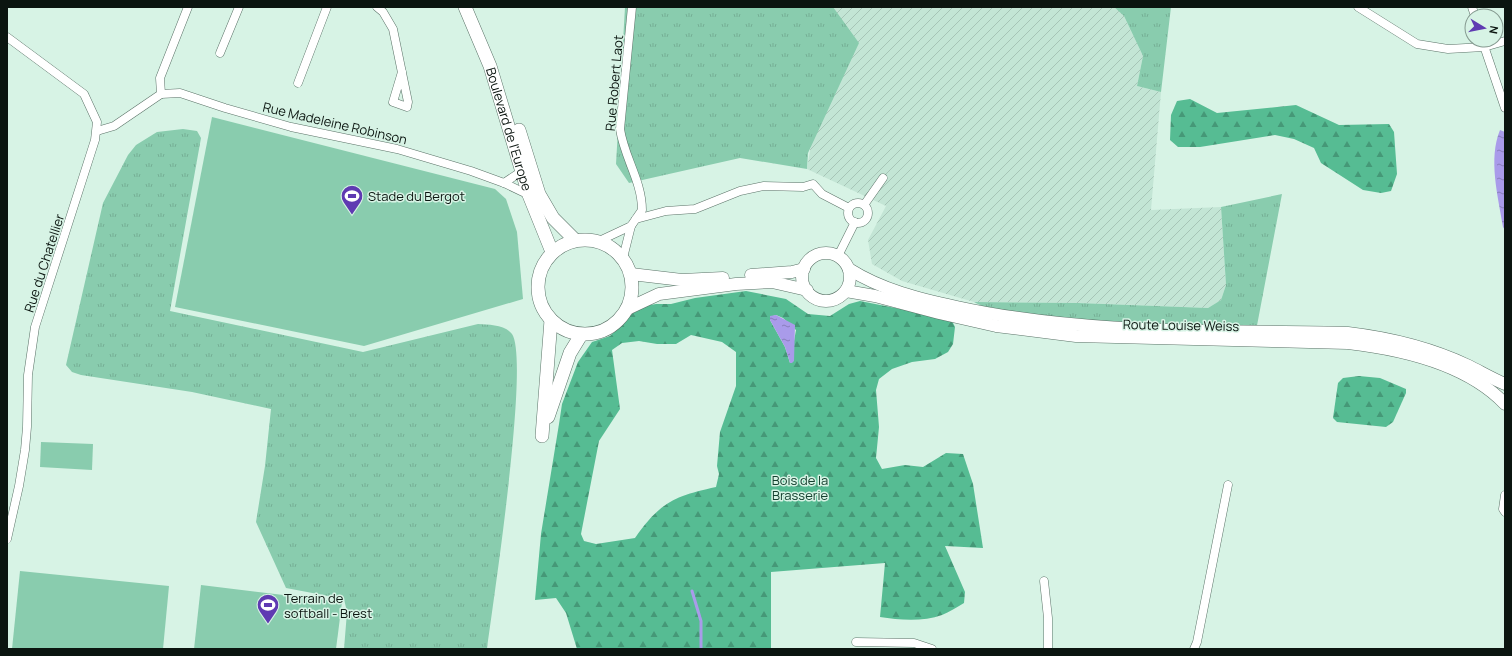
<svg xmlns="http://www.w3.org/2000/svg" width="1512" height="656" font-family="Manrope,sans-serif">
<defs>
<pattern id="industrial-furrows" width="10" height="10" patternUnits="userSpaceOnUse"><rect width="10" height="10" fill="#c3e5d5"/><path d="M-1 1l2-2M0 10L10 0M9 11l2-2" fill="none" stroke="#a6c4b6"/></pattern>
<pattern id="grass-tufts" width="24" height="20" patternUnits="userSpaceOnUse"><rect width="24" height="20" fill="#89ccae"/><path d="M3 7l-1-3M5 7V3M7 7l1-3M15 17l-1-3M17 17v-4M19 17l1-3" fill="none" stroke="#75ae95"/></pattern>
<pattern id="forest-firs" width="22" height="20" patternUnits="userSpaceOnUse"><rect width="22" height="20" fill="#56bc93"/><path d="M5 1l3.5 6h-7zM16 11l3.5 6h-7z" fill="#459877"/></pattern>
<pattern id="water-ripples" width="26" height="14" patternUnits="userSpaceOnUse"><rect width="26" height="14" fill="#a99bea"/><path d="M2 4q2-2 4 0t4 0M15 11q2-2 4 0t4 0" fill="none" stroke="#887dbc"/></pattern>
</defs>
<rect width="100%" height="100%" fill="#d7f3e5"/>
<polygon fill="url(#industrial-furrows)" points="833,7 1114,7 1124,16 1143,56 1137,86 1161,92 1151,210 1221,207 1226,285 1221,300 1208,308 1078,303 974,302 902,281 872,264 868,240 886,206 807,169"/>
<g fill="url(#grass-tufts)">
<polygon points="625,7 833,7 859,43 808,153 807,169 740,158 629,183 616,164"/>
<polygon points="1114,7 1171,7 1161,92 1137,86 1143,56 1124,16"/>
<path d="M183,129l14,2 4,7 -31,173 193,41 115,-28c11,1 26,0 34,10 18,27 -19,269 -25,315h-143l3,-37 -3,-13 -58,-11 -30,-66 9,-56 6,-57 -79,-17 -111,-17 -9,-3 -6,-7 37,-162 25,-48 8,-10 21,-13z"/>
<polygon points="1282,194 1255,336 1019,325 974,302 1078,303 1208,308 1221,300 1226,285 1221,207"/>
</g>
<g fill="url(#forest-firs)" fill-rule="evenodd">
<polygon points="1190,99 1217,113 1296,105 1339,125 1389,124 1394,132 1397,174 1391,191 1381,193 1363,190 1321,163 1314,148 1294,139 1275,135 1200,147 1178,147 1170,140 1171,115 1177,101"/>
<path d="M746,291l40,8 22,15 22,2 19,-12 11,-3 91,18 4,8 -2,17 -5,8 -13,7 -23,3 -20,7 -13,10 -3,11 3,37 -3,31 6,11 23,-4 18,2 23,-14 17,1 10,30 10,64 -38,-2 20,46 -1,11c-7,4 -15,9 -22,12 -19,7 -43,5 -62,2l5,-54 -114,9v77h-194l-11,-36 -10,-15 -21,2 6,-66 18,-110 3,-20 16,-42 14,-20 18,-6 29,-29 17,-3h15l24,-6zM776,315l7,3 13,12 -6,33 -5,-16 -15,-27v-3zM691,335l31,7 14,10v34l-16,46 -3,34 2,8 -3,13c-41,9 -56,15 -81,51l-39,6 -12,-3 -3,-7 18,-93 21,-32 -8,-59 10,-7 17,-2 18,3h19z"/>
<polygon points="1359,376 1380,378 1406,389 1406,393 1393,422 1386,427 1337,422 1333,418 1338,383 1343,378"/>
</g>
<g fill="#89ccae">
<polygon points="212,117 495,189 506,199 517,232 523,299 364,346 175,307"/>
<polygon points="41,442 93,444 92,470 40,467"/>
<polygon points="20,571 169,586 163,649 12,649"/>
<polygon points="201,585 342,602 336,649 194,649"/>
</g>
<g fill="url(#water-ripples)">
<path d="M1500,130l5,2v98l-2,-3c-5,-31 -15,-68 -3,-97z"/>
<polygon points="776,315 795,325 794,361 792,363 790,363 785,347 770,320 770,316"/>
</g>
<g fill="none" stroke-linecap="round" stroke-linejoin="round">
<polyline stroke="#a99bea" stroke-width="3" points="692,591 701,621 701,649"/>
<g stroke="#5b7368" stroke-width="9">
<g id="minor">
<polyline points="377,7 383,12 393,29 408,102 407,107 393,102 402,72"/>
<polyline points="1358,7 1417,44 1448,49 1484,47 1505,41"/>
<polyline points="1472,7 1475,16"/>
<polyline points="7,37 84,94 97,122 95,140 35,327 28,375 27,427 25,450 19,486 7,539"/>
<polyline points="1482,40 1505,108"/>
<polyline points="220,53 239,7"/>
<polyline points="298,83 327,7"/>
<polyline points="161,94 180,93 225,108 291,127 397,149 471,171 504,183 529,195"/>
<polyline points="97,131 114,126 161,94 160,78 188,7"/>
<polyline points="504,183 522,171"/>
<circle cx="858" cy="213" r="10"/>
<polyline points="864,205 883,178"/>
<polyline points="636,219 666,211 695,209 740,191 764,186 803,187 813,184 822,194 849,208"/>
<path d="M599,241l32,-15 11,-16c0,-29 -18,-53 -22,-81l12,-122"/>
<polyline points="838,256 855,222"/>
<polyline points="623,258 631,226"/>
<polyline points="1505,495 1503,509 1505,512"/>
<polyline points="1044,581 1048,618 1048,649"/>
<polyline points="856,642 914,643 932,649"/>
<polyline points="1194,649 1197,642 1228,485"/>
</g>
</g>
<g stroke="#5b7368" stroke-width="13">
<g id="secondary">
<circle cx="826" cy="277" r="24"/>
<path d="M849,269c33,21 71,30 108,38 128,28 261,23 391,26 42,5 83,15 121,33 12,6 24,13 36,18"/>
<polyline points="631,274 682,280 723,278"/>
<polyline points="751,275 792,272 804,269"/>
<path d="M846,291l29,5 64,17 57,13 80,10 272,7c52,6 119,21 157,61"/>
<polyline points="627,309 659,294 736,284 772,282 807,290"/>
</g>
</g>
<g stroke="#5b7368" stroke-width="14">
<g id="primary">
<path id="s1" d="M465,7l25,59 39,129 23,57"/>
<polyline points="519,130 539,194 553,218 575,240"/>
<circle cx="585" cy="287" r="47"/>
<polyline points="548,417 570,353 581,335"/>
<polyline points="542,436 551,320"/>
</g>
</g>
<use href="#minor" stroke="#fff" stroke-width="8"/>
<use href="#secondary" stroke="#fff" stroke-width="12"/>
<use href="#primary" stroke="#fff" stroke-width="13"/>
</g>
<defs>
<g id="stadium-pin" transform="scale(1.15)"><path d="M0 17L-7.5 6A9.5 9.5 0 1 1 7.5 6Z" fill="#5f3ab2" stroke="#d7f3e5"/><path d="M0-5a6.5 5 0 1 0 0 10a6.5 5 0 1 0 0-10ZM-3.5-1.8h7v3.6h-7Z" fill="#fff"/></g>
</defs>
<g fill-rule="evenodd">
<use href="#stadium-pin" x="352" y="196"/>
<use href="#stadium-pin" x="268" y="605"/>
</g>
<g text-anchor="middle" dominant-baseline="central" stroke-width="3" stroke-linejoin="round" paint-order="stroke">
<g font-size="13" fill="#0b1510" stroke="#d7f3e5">
<text transform="translate(614 83) rotate(-85)">Rue Robert Laot</text>
<text transform="translate(335 123) rotate(13)">Rue Madeleine Robinson</text>
<text stroke="none"><textPath href="#s1" startOffset="130">Boulevard de l'Europe</textPath></text>
<text transform="translate(44 263) rotate(-72)">Rue du Chatellier</text>
<text transform="translate(1181 325) rotate(1)">Route Louise Weiss</text>
</g>
<g font-size="13" fill="#0b1510" stroke="#d7f3e5" text-anchor="start">
<text x="368" y="196">Stade du Bergot</text>
<text x="284" y="598">Terrain de<tspan x="284" dy="15">softball - Brest</tspan></text>
</g>
<g font-size="13" fill="#14402f" stroke="#d7f3e5">
<text x="800" y="480">Bois de la<tspan x="800" dy="15">Brasserie</tspan></text>
</g>
</g>
<rect width="1512" height="656" fill="none" stroke="#0b1510" stroke-width="16"/>
<g transform="translate(1484 28) rotate(100)"><circle r="19" fill="#d7f3e5" stroke="#859a90"/>
<path d="M0-3L7 15L0 10L-7 15Z" fill="#5f3ab2"/>
<text y="-6" font-size="11" font-weight="bold" text-anchor="middle" fill="#0b1510">N</text>
</g>
</svg>
